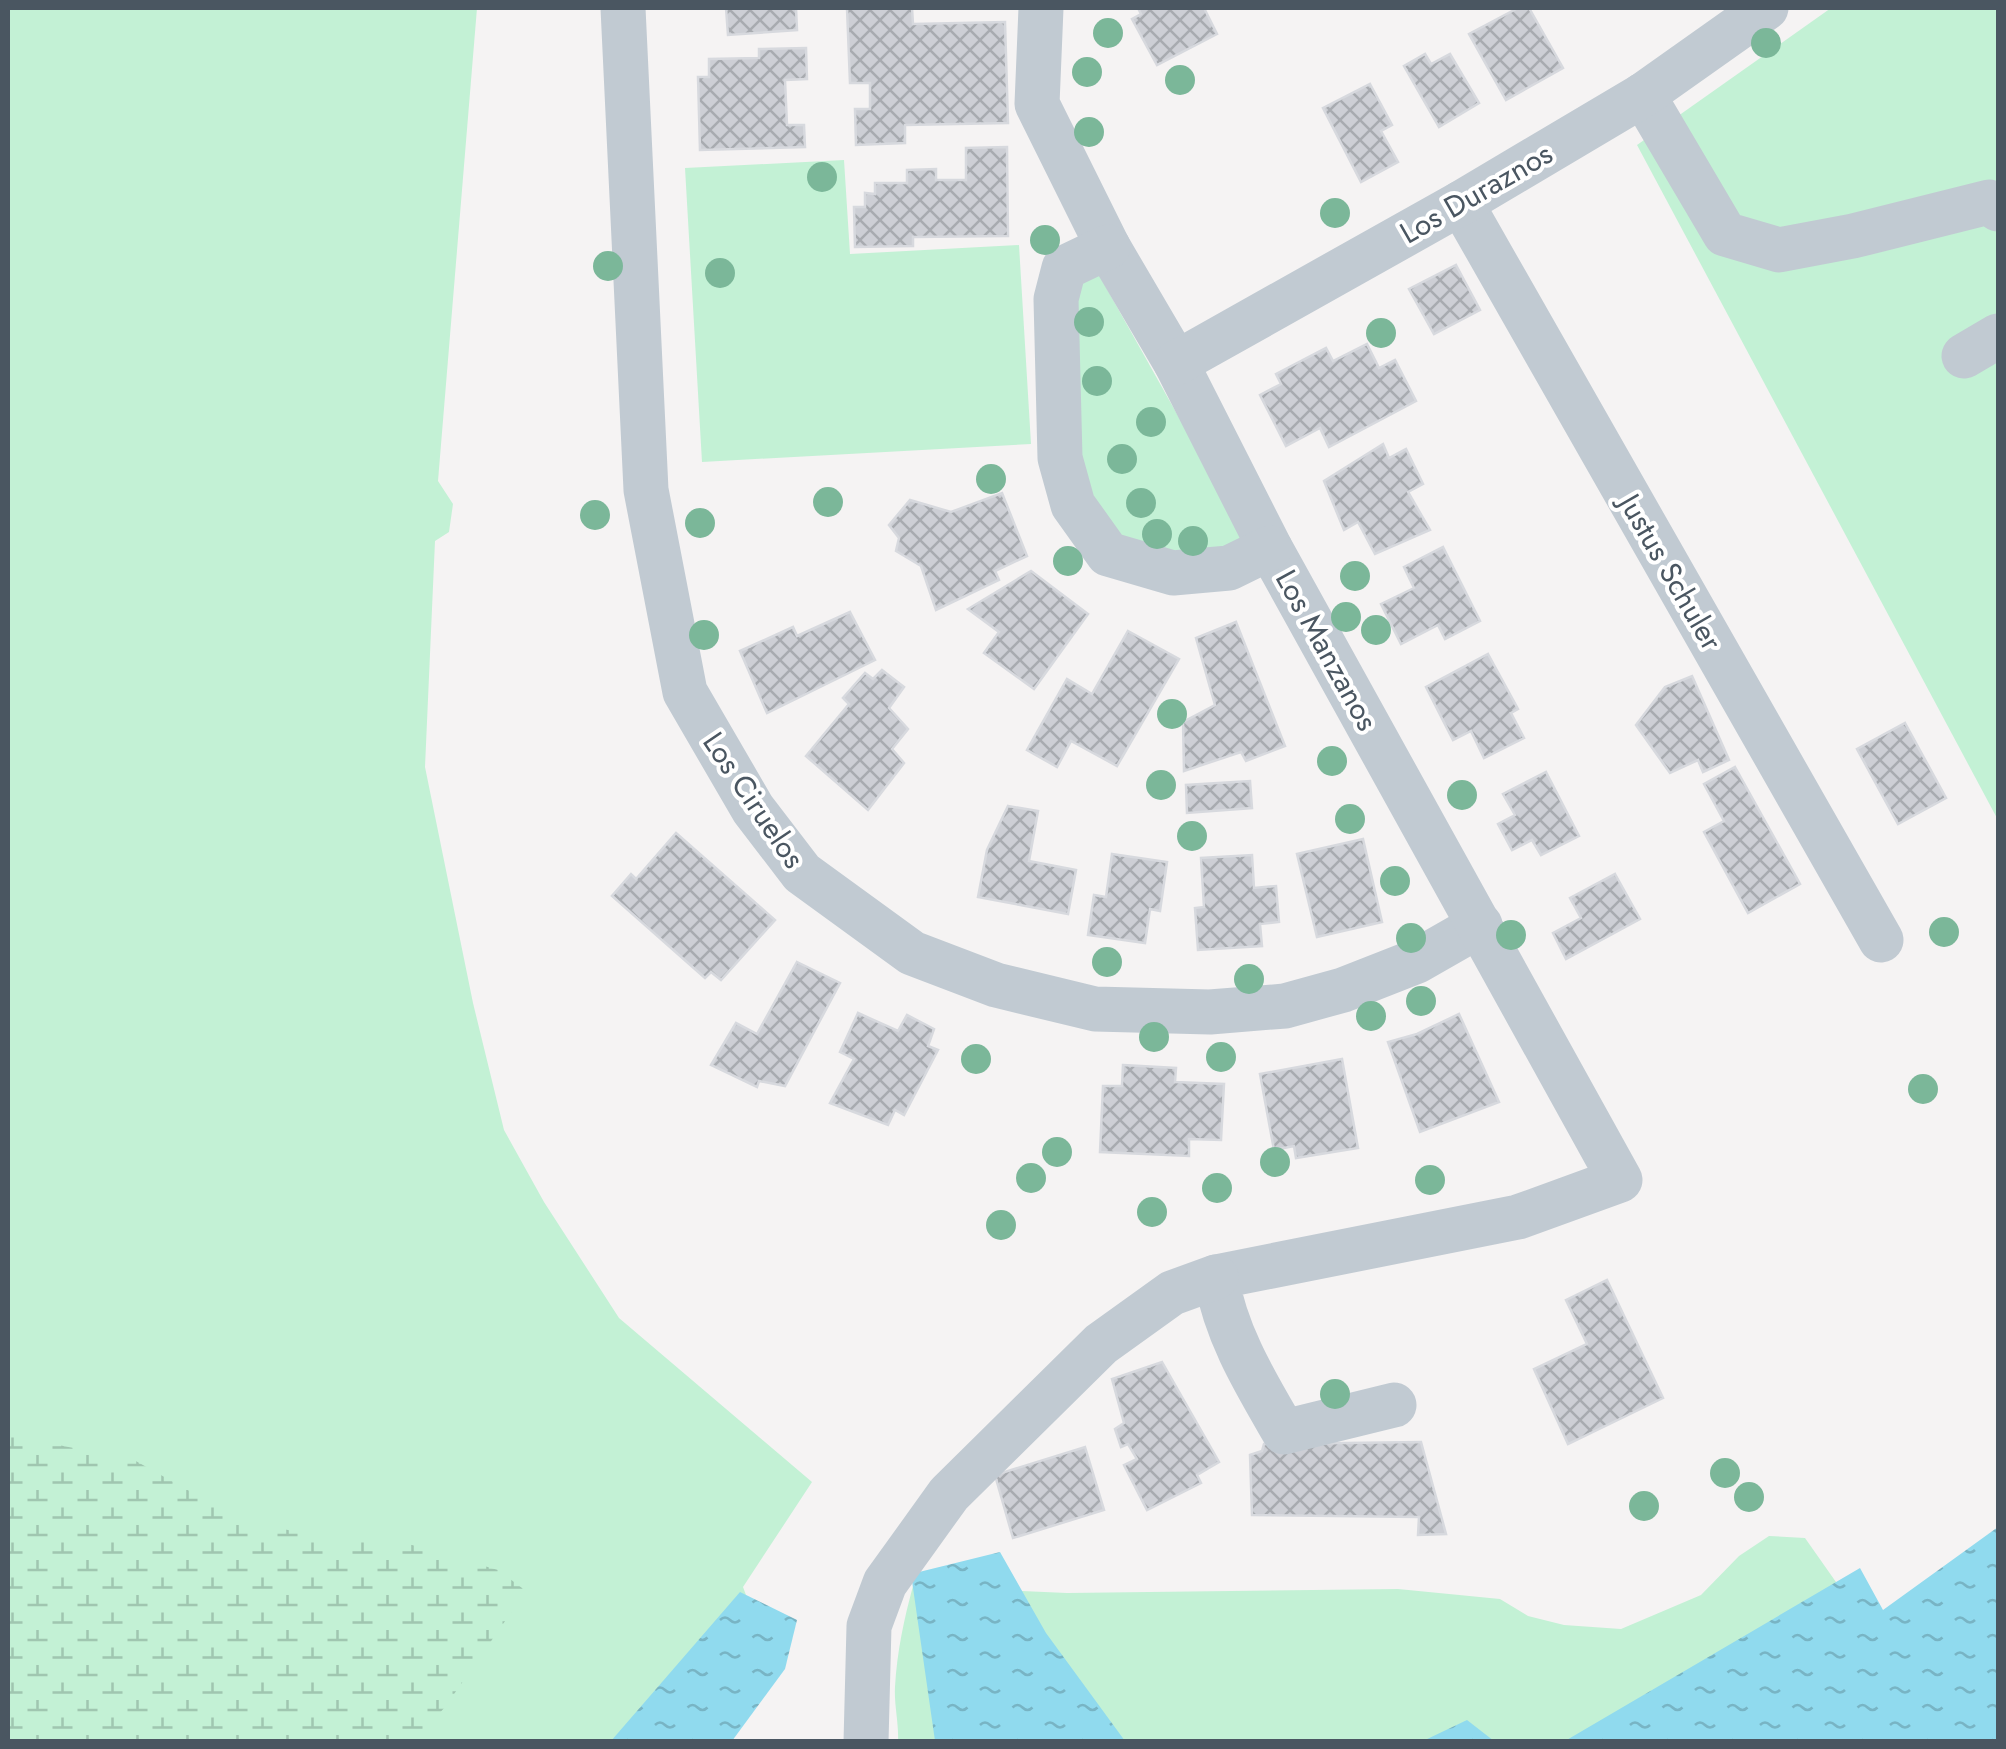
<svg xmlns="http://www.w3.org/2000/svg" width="2006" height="1749" font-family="Jost,sans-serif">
<defs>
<pattern id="wetland-marsh" width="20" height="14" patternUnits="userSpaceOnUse" patternTransform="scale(2.5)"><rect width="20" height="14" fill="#c3f1d5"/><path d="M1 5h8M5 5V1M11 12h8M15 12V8" fill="none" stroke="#a0c6b0"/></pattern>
<pattern id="water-ripples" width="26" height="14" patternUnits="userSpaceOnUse" patternTransform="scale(2.5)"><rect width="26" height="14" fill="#90daee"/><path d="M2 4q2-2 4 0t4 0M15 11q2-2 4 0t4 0" fill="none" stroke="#78b4c4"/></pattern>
<pattern id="building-cross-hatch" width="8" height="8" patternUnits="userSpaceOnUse" patternTransform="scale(2.5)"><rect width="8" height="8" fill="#cdcfd5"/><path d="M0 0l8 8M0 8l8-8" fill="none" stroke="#a8abb0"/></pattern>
</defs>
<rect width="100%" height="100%" fill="#f5f3f3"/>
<g fill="#c3f1d5">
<polygon points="8,8 477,8 438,481 453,504 449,532 435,541 425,767 473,1003 504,1130 544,1202 619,1318 812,1482 743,1587 753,1614 690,1741 8,1742"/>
<polygon points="1831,8 1998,8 1998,820 1637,145"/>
<polygon points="844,160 850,254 1019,245 1031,444 702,462 685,168"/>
<polygon points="1098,273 1247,539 1227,558 1113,542 1078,492 1071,284"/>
<path d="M1769,1536l36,2 38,54 -216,149 -729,1c1,-19 -4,-37 -3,-55 2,-35 9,-68 18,-101l154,7 331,-4 102,10 28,17 36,9 57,4 80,-34 38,-39z"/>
</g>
<polygon fill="url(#wetland-marsh)" points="8,1435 134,1460 243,1521 333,1539 412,1545 498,1570 526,1591 445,1707 415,1741 8,1741"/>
<g fill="url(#water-ripples)">
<polygon points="1998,1527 1998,1741 1565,1741 1860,1568 1883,1610"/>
<polygon points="1000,1552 1046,1633 1125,1741 935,1741 911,1574"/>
<polygon points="740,1592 797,1620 785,1669 732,1741 611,1741"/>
<polygon points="1467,1720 1494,1741 1423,1741"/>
</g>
<g fill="url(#building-cross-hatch)" stroke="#d7d9de" stroke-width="2.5">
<polygon points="726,8 796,8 797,30 728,35"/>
<polygon points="847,8 912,8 913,24 1005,22 1008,123 905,125 905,143 856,145 855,109 870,109 870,83 850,83"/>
<polygon points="1138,8 1204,8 1217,34 1157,65 1132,19 1141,14"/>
<polygon points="1518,8 1529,8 1563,68 1506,100 1469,34"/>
<polygon points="806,48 807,79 785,80 787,125 804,125 805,147 700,150 698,77 709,77 709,59 759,58 759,49"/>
<polygon points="1425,54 1431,64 1450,54 1479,103 1439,127 1404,66"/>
<polygon points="1370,84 1392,125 1381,131 1398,162 1361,182 1323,108"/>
<polygon points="1007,147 1008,236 913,237 913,246 855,247 854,207 865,207 865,193 875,194 875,183 907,183 907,170 936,169 936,180 966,180 966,148"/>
<polygon points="1456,265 1480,310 1434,334 1409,289"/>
<polygon points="1367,344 1379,368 1395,360 1416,401 1329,447 1320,428 1286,446 1260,395 1281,384 1276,374 1326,348 1333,361"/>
<polygon points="1383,444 1389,458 1406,449 1423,484 1408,492 1430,530 1375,554 1358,522 1344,530 1324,481"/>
<polygon points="1002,493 1027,556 995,571 999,580 936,610 921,566 896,551 899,538 889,525 910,500 951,512"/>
<polygon points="1443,547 1480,621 1445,639 1438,625 1401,644 1381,604 1414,588 1404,567"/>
<polygon points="1031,571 1088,614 1034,689 984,653 999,632 968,609"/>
<polygon points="850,612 875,660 767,713 740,651 793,627 797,636"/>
<polygon points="1236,622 1285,746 1246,761 1241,752 1184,771 1183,722 1215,705 1196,638"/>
<polygon points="1128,631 1179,659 1117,766 1071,741 1057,767 1027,750 1067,679 1092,694"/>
<polygon points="1488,654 1518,709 1511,713 1524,738 1484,758 1471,731 1453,740 1426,687"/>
<polygon points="882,670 904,687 889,708 908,729 892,749 904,763 868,810 806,756 849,704 843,698 865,673 873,679"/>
<polygon points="1692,676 1729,760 1703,772 1698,760 1670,773 1636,725 1665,687"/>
<polygon points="1905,723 1946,798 1898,824 1857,749"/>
<polygon points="1735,767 1800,884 1748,913 1704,832 1724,821 1704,784"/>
<polygon points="1546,772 1579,836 1541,855 1532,840 1512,850 1498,824 1515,815 1503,794"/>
<polygon points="1250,781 1252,808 1187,813 1186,785"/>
<polygon points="1008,806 1038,811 1029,861 1076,870 1068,914 978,897 987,850"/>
<polygon points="676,833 775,920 721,980 711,972 705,978 612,896 631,874 636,879"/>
<polygon points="1363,839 1382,922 1317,937 1297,854"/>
<polygon points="1112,854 1167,862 1160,911 1150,909 1145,943 1088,935 1094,895 1106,897"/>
<polygon points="1252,855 1254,888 1276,886 1279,922 1260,924 1262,946 1198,950 1195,908 1204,907 1201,858"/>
<polygon points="1615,874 1640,919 1566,959 1553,933 1581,918 1570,898"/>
<polygon points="797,962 840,983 785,1086 759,1081 757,1087 711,1065 736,1023 757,1034"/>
<polygon points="858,1013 898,1031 907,1015 934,1029 928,1046 938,1050 904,1115 895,1110 888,1125 830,1103 854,1059 840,1052"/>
<polygon points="1459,1014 1499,1102 1420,1132 1388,1042 1417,1034"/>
<polygon points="1342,1059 1358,1148 1296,1158 1294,1146 1274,1150 1260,1074"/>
<polygon points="1123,1065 1176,1068 1175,1082 1224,1084 1221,1140 1189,1139 1189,1156 1100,1152 1103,1086 1122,1086"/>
<polygon points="1607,1280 1663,1398 1568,1444 1534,1369 1587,1344 1566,1300"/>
<polygon points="1162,1362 1219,1462 1197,1475 1201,1483 1147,1510 1124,1465 1137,1459 1128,1444 1121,1447 1115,1429 1124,1423 1112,1379"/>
<polygon points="1421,1442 1446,1534 1418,1535 1419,1517 1252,1515 1250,1455 1262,1451 1264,1444"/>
<polygon points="1085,1447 1104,1510 1013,1538 995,1475"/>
</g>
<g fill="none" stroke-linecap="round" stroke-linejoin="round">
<g stroke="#c1cad2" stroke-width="45">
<polyline points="623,8 646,490 685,692 753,809 802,873 912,953 996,985 1095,1009 1210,1012 1285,1006 1343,990 1417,961 1480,925"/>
<path d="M1041,8l-4,96 71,143 68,116 94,185 350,632 -102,37 -302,60c10,58 39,105 68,155l110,-27"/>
<polyline points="1643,95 1725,234 1779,250 1853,236 1989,202 1998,209"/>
<polyline points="1461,203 1881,940"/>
<polyline points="1108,247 1064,268 1056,299 1060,458 1073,505 1108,554 1173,573 1229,568 1270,548"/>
<polyline points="1964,356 1998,336"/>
<polyline points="1176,363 1461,203 1643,95 1766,8"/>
<polyline points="866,1742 869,1626 885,1583 949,1494 1101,1344 1172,1293 1216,1277"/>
</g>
</g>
<g fill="#7bb799">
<circle cx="1108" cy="33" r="15"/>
<circle cx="1766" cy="43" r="15"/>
<circle cx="1087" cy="72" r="15"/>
<circle cx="1180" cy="80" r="15"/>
<circle cx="1089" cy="132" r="15"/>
<circle cx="822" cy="177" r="15"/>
<circle cx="1335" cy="213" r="15"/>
<circle cx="1045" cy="240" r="15"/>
<circle cx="608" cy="266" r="15"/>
<circle cx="720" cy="273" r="15"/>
<circle cx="1089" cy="322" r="15"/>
<circle cx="1381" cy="333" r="15"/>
<circle cx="1097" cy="381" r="15"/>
<circle cx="1151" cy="422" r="15"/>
<circle cx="1122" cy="459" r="15"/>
<circle cx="991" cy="479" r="15"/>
<circle cx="828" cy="502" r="15"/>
<circle cx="1141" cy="503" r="15"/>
<circle cx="595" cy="515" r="15"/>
<circle cx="700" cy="523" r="15"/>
<circle cx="1157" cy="534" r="15"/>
<circle cx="1193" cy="541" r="15"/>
<circle cx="1068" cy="561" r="15"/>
<circle cx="1355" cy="576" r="15"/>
<circle cx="1346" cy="617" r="15"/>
<circle cx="1376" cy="630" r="15"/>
<circle cx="704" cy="635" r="15"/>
<circle cx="1172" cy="714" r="15"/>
<circle cx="1332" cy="761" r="15"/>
<circle cx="1161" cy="785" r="15"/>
<circle cx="1462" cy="795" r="15"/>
<circle cx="1350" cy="819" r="15"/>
<circle cx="1192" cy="836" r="15"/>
<circle cx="1395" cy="881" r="15"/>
<circle cx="1944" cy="932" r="15"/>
<circle cx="1511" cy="935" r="15"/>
<circle cx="1411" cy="938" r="15"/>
<circle cx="1107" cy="962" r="15"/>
<circle cx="1249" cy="979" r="15"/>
<circle cx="1421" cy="1001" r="15"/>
<circle cx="1371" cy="1016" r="15"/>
<circle cx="1154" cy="1037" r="15"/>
<circle cx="1221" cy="1057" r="15"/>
<circle cx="976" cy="1059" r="15"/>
<circle cx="1923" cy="1089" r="15"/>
<circle cx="1057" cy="1152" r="15"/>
<circle cx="1275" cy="1162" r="15"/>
<circle cx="1031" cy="1178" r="15"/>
<circle cx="1430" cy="1180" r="15"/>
<circle cx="1217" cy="1188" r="15"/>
<circle cx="1152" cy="1212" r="15"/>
<circle cx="1001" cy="1225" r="15"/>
<circle cx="1335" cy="1394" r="15"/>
<circle cx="1725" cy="1473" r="15"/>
<circle cx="1749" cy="1497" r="15"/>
<circle cx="1644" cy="1506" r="15"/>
</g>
<g text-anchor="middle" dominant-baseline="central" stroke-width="8" stroke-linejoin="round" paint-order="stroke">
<g font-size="30" fill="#4a5661" stroke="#fff">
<text transform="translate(1476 193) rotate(-30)">Los Duraznos</text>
<text transform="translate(1671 572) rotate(60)">Justus Schuler</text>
<text transform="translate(1327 650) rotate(61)">Los Manzanos</text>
<text transform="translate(754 800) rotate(56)">Los Ciruelos</text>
</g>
</g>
<rect width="2006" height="1749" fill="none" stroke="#4a5661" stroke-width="20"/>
</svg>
